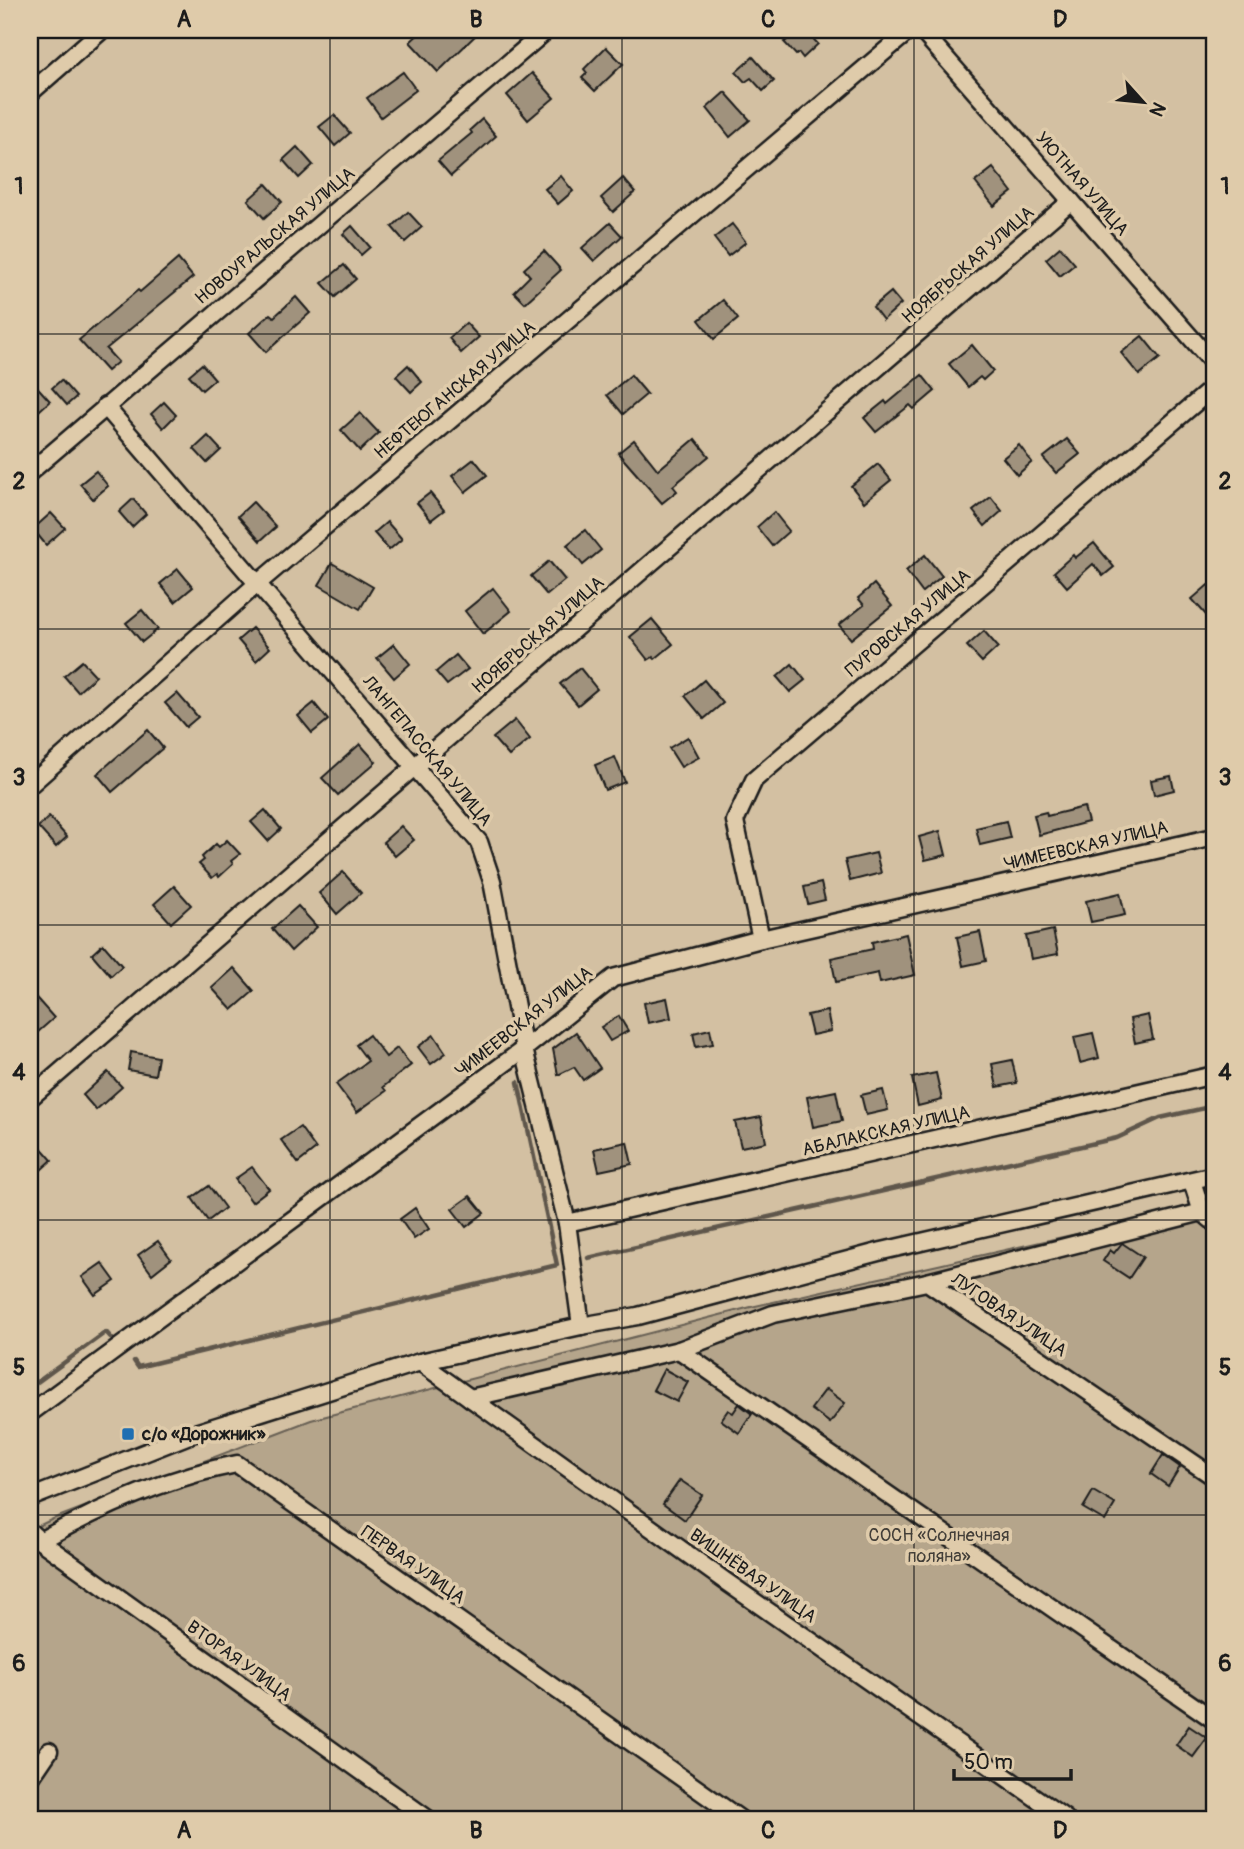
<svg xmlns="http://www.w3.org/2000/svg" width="1244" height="1849" font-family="Pangolin,sans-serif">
<rect width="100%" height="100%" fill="#d3c0a2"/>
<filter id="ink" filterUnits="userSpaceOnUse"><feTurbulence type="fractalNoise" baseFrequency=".0143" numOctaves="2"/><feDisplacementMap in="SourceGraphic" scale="14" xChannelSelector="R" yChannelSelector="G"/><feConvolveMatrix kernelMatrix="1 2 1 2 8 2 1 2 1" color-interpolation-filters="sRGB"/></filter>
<g filter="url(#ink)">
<polygon fill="#b5a58b" stroke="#686054" stroke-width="2" points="1214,1203 1214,1819 30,1819 30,1530 53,1519 311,1420 751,1307"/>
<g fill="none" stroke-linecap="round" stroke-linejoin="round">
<g stroke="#5e574c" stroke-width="4.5">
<polyline points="588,1258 1117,1138 1160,1118 1214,1106"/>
<polyline points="134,1361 138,1367 557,1265 518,1082"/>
<polyline points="32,1386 106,1332 114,1341"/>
</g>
</g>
<g fill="#a0927d" stroke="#1c1c1c" stroke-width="2">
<polygon points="423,30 481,30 438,72 410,42"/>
<polygon points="790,30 805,30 818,44 803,58 799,53 796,55 784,42 786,41 782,37"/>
<polygon points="606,47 623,64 595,91 582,78 587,73 584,69"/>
<polygon points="753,57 774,81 763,91 751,78 745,82 736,72"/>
<polygon points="403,72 416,90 381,117 367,98"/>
<polygon points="532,73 554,98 528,120 507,95"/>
<polygon points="725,92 750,120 730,137 707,108"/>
<polygon points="334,115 350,133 335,146 319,127"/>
<polygon points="482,119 496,136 451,176 438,161 472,133 470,130"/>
<polygon points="297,147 313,165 299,178 283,160"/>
<polygon points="993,168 1012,192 994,206 975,182"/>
<polygon points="561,176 573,191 558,204 545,189"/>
<polygon points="623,178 635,192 613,212 601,198"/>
<polygon points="266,184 282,202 264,218 248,200"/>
<polygon points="408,212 422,227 405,242 392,227"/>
<polygon points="610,223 622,236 594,261 582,248"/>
<polygon points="732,224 746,242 728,256 714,238"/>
<polygon points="352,226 370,247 361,255 343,234"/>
<polygon points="1060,247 1075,264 1060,276 1046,259"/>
<polygon points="544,251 561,270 525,303 514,292 530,276 524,269"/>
<polygon points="178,259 193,277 106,349 118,362 107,371 79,340 138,290 140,292"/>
<polygon points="344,265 356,279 335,297 322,283"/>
<polygon points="891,292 901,304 883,320 873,307"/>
<polygon points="296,297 310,313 266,352 249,333 270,314 274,317"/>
<polygon points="723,300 738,319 714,339 699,320"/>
<polygon points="466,323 479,337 461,353 449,338"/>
<polygon points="1142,336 1160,358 1139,375 1121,353"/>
<polygon points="972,345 993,371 983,380 980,377 968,387 949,364"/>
<polygon points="202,364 215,379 202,390 189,375"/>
<polygon points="408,365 422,382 411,392 396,376"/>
<polygon points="631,375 647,394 623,414 607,395"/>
<polygon points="922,375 935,391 914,409 910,405 876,432 864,418 885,401 887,404"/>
<polygon points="30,379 50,401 30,419"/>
<polygon points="61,380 76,397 67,405 52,388"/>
<polygon points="164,402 176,415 163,428 151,414"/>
<polygon points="360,413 379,433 360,451 341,430"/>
<polygon points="208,436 221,450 207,463 194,449"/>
<polygon points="695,439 709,456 673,486 677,491 662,503 618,453 634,440 658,470"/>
<polygon points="1067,439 1080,454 1056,473 1043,458"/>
<polygon points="1019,445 1032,462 1017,475 1003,458"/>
<polygon points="474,459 487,475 465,492 452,476"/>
<polygon points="878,464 891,480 864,502 851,486"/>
<polygon points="96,471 108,486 93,499 80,484"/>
<polygon points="430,493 444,510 431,520 417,503"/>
<polygon points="991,497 1002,511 985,526 973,511"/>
<polygon points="133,499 146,514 132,527 119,512"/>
<polygon points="253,502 276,527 260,541 238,516"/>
<polygon points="774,512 789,531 772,546 757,527"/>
<polygon points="51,513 65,528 46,545 33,529"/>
<polygon points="387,522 402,539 389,550 374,533"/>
<polygon points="585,530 601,550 583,565 567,545"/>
<polygon points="1094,543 1114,567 1103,576 1093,564 1067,587 1054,572 1073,555 1075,558"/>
<polygon points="925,555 942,576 922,592 906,571"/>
<polygon points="549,561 565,580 547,595 531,576"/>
<polygon points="332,563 373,587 360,609 319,585"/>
<polygon points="178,569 193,587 175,602 160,584"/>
<polygon points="874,584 892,606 851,639 839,625 864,605 858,598"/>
<polygon points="1208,585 1214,591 1214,624 1192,599"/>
<polygon points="493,588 511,611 483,634 465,611"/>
<polygon points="142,610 158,629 142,642 126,623"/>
<polygon points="652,619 673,644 655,659 653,657 648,660 630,637"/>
<polygon points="252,628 270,648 256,661 238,640"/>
<polygon points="984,631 998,647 982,662 967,646"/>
<polygon points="394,644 410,664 394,678 377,658"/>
<polygon points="456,655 468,669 447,685 436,672"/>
<polygon points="82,661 96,676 78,692 64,676"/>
<polygon points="792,664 805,680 790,692 777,677"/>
<polygon points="580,668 597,689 578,705 560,684"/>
<polygon points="704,680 723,703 704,719 685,696"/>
<polygon points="177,693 198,717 186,727 165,703"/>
<polygon points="314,703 328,720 312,733 298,716"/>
<polygon points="515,720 530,739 509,756 493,738"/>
<polygon points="148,730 163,748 112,792 97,774"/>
<polygon points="688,737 699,757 681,767 669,748"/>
<polygon points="360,744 376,762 338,795 322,778"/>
<polygon points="615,757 625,782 605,790 595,765"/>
<polygon points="1171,776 1174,790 1154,795 1151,780"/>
<polygon points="1084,807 1088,822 1039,835 1034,815 1046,812 1047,816"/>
<polygon points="265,810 281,829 268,841 251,822"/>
<polygon points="49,817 67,837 56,847 38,827"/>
<polygon points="1006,821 1010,838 980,845 976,828"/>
<polygon points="401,826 414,840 395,856 383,842"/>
<polygon points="940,831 946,855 925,860 919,837"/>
<polygon points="227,840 240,854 231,861 233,864 219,877 217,874 212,878 199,864 204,860 202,857 216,844 219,847"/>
<polygon points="876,853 881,873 850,881 845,860"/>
<polygon points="343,872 361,893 337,914 319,893"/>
<polygon points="821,883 825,900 808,904 804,887"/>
<polygon points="174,886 191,905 171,923 154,904"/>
<polygon points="1120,893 1125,915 1091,922 1086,901"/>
<polygon points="298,906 317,927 291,951 272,929"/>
<polygon points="1053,930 1058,954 1031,959 1026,936"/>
<polygon points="980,932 986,961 963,966 957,937"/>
<polygon points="906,934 915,975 880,983 878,973 836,982 831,958 873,949 872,942"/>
<polygon points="103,944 122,966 111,976 92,954"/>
<polygon points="234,968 254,991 232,1010 212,988"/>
<polygon points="30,991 54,1018 30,1039"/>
<polygon points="667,998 671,1018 648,1023 644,1003"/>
<polygon points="827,1011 831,1031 812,1035 807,1015"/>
<polygon points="1148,1015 1153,1039 1135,1043 1130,1019"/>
<polygon points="619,1016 628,1031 610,1041 601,1027"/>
<polygon points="710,1029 713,1044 696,1047 693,1033"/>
<polygon points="576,1032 600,1068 583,1080 574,1067 558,1075 553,1049"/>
<polygon points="1093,1033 1099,1058 1080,1063 1074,1037"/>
<polygon points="369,1035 386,1057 397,1048 411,1065 383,1087 386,1091 357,1112 336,1084 368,1061 356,1045"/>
<polygon points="434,1035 446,1053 431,1064 418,1047"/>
<polygon points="131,1052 158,1057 155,1075 128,1070"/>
<polygon points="1012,1060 1017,1083 997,1087 992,1064"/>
<polygon points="108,1072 122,1087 96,1110 83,1095"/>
<polygon points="936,1073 942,1100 918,1106 912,1078"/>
<polygon points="883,1090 888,1110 866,1115 861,1095"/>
<polygon points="836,1091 842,1121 813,1127 807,1097"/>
<polygon points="761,1117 766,1142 741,1147 735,1122"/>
<polygon points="300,1127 316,1149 298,1163 281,1140"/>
<polygon points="30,1135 52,1160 30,1180"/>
<polygon points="627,1142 632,1164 599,1171 594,1149"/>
<polygon points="252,1167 269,1189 252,1202 235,1179"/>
<polygon points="209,1186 225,1208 208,1221 192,1198"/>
<polygon points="470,1196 484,1213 466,1227 452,1209"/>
<polygon points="415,1208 429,1229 414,1239 400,1219"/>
<polygon points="158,1241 171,1259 152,1274 138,1255"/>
<polygon points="1122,1243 1143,1257 1129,1278 1103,1261 1110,1250 1114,1253"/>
<polygon points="102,1263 115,1281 95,1295 82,1277"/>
<polygon points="664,1369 688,1382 677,1402 653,1390"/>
<polygon points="826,1389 845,1403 830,1423 811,1409"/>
<polygon points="739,1404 752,1414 739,1433 721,1420 728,1410 733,1413"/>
<polygon points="1163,1455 1180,1467 1168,1486 1151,1474"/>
<polygon points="680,1480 702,1495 685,1520 663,1504"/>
<polygon points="1093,1491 1115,1504 1105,1521 1083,1508"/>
<polygon points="1189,1726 1207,1738 1193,1757 1176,1745"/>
</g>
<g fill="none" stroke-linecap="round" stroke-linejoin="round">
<g stroke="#1c1c1c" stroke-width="21">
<g id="minor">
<polyline points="921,30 1214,364"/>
<polyline points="30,93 102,30"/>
<polyline points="105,406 479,842 492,881 524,1049 567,1223 581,1326"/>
<polyline points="30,472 547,30"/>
<polyline points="30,785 257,584 910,30"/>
<polyline points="761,939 735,821 754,780 1214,387"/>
<polyline points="30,1098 1071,201"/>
<polyline points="1192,1181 1202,1212 1214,1222"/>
<polyline points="567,1223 1214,1075"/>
<polyline points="927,1282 1202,1212"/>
<polyline points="679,1350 773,1314 927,1282 1214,1477"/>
<polyline points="420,1362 725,1581 1066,1819"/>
<polyline points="470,1398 679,1350 1214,1720"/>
<polyline points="30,1413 524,1049 613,978 761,939 1214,837"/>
<polyline points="30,1498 192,1434 420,1362 581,1326 638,1316 882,1251 1214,1175"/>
<polyline points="30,1532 40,1541 428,1819"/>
<path d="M40,1541c61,-34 127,-64 197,-77l503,355"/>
<polyline points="30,1779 49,1751"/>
</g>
</g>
<use href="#minor" stroke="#dfcbaa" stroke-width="16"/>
</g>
</g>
<path fill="none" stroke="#1c1c1c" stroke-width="2" stroke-opacity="0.55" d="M330,30v1789M622,30v1789M914,30v1789M30,334h1184M30,629h1184M30,925h1184M30,1220h1184M30,1515h1184"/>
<rect fill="#1f6fb2" stroke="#dfcbaa" stroke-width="2.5" x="121" y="1427" width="14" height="14" rx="3.5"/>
<g text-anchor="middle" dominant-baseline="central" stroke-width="7" stroke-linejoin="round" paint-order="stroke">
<g font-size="18" fill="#1c1c1c" stroke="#dfcbaa">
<text transform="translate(1082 184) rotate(49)">УЮТНАЯ УЛИЦА</text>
<text transform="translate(275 236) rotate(-40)">НОВОУРАЛЬСКАЯ УЛИЦА</text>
<text transform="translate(968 265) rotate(-41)">НОЯБРЬСКАЯ УЛИЦА</text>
<text transform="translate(455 390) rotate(-40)">НЕФТЕЮГАНСКАЯ УЛИЦА</text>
<text transform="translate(908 623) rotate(-40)">ПУРОВСКАЯ УЛИЦА</text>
<text transform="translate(538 635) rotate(-41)">НОЯБРЬСКАЯ УЛИЦА</text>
<text transform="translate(427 751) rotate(50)">ЛАНГЕПАССКАЯ УЛИЦА</text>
<text transform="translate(1086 846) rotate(-13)">ЧИМЕЕВСКАЯ УЛИЦА</text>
<text transform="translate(524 1022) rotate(-38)">ЧИМЕЕВСКАЯ УЛИЦА</text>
<text transform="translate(886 1131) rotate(-13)">АБАЛАКСКАЯ УЛИЦА</text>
<text transform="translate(1009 1315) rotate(34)">ЛУГОВАЯ УЛИЦА</text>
<text transform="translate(413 1565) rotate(35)">ПЕРВАЯ УЛИЦА</text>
<text transform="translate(753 1576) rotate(35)">ВИШНЁВАЯ УЛИЦА</text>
<text transform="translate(239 1661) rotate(36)">ВТОРАЯ УЛИЦА</text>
</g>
<g font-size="18" font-weight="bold" fill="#1c1c1c" stroke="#dfcbaa" text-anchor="start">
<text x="142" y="1434">с/о «Дорожник»</text>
</g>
<g font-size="18" fill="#423e38" stroke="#dfcbaa">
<text x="939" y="1535">СОСН «Солнечная<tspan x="939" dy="21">поляна»</tspan></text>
</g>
</g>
<rect width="1244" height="1849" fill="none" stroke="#dfcbaa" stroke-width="77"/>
<g transform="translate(1143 102) rotate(117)" stroke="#dfcbaa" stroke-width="5" paint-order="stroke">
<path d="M0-5L12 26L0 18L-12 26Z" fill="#1c1c1c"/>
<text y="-10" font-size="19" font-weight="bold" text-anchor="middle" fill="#1c1c1c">N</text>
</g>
<path d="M954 1769v10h117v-10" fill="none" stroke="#1c1c1c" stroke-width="3.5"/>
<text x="964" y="1769" font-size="21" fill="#1c1c1c" stroke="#dfcbaa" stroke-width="5" paint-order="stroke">50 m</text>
<rect x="38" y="38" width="1168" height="1773" fill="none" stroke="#1c1c1c" stroke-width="2.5"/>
<g font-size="23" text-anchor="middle" font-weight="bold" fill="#1c1c1c">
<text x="184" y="27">A</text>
<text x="476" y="27">B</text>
<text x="768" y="27">C</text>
<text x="1060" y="27">D</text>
<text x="19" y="194">1</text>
<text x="1225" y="194">1</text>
<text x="19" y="489">2</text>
<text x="1225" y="489">2</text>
<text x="19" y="785">3</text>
<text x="1225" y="785">3</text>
<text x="19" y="1080">4</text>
<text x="1225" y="1080">4</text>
<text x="19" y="1375">5</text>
<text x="1225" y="1375">5</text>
<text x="19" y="1671">6</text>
<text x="1225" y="1671">6</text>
<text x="184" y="1838">A</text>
<text x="476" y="1838">B</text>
<text x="768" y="1838">C</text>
<text x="1060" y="1838">D</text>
</g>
</svg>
